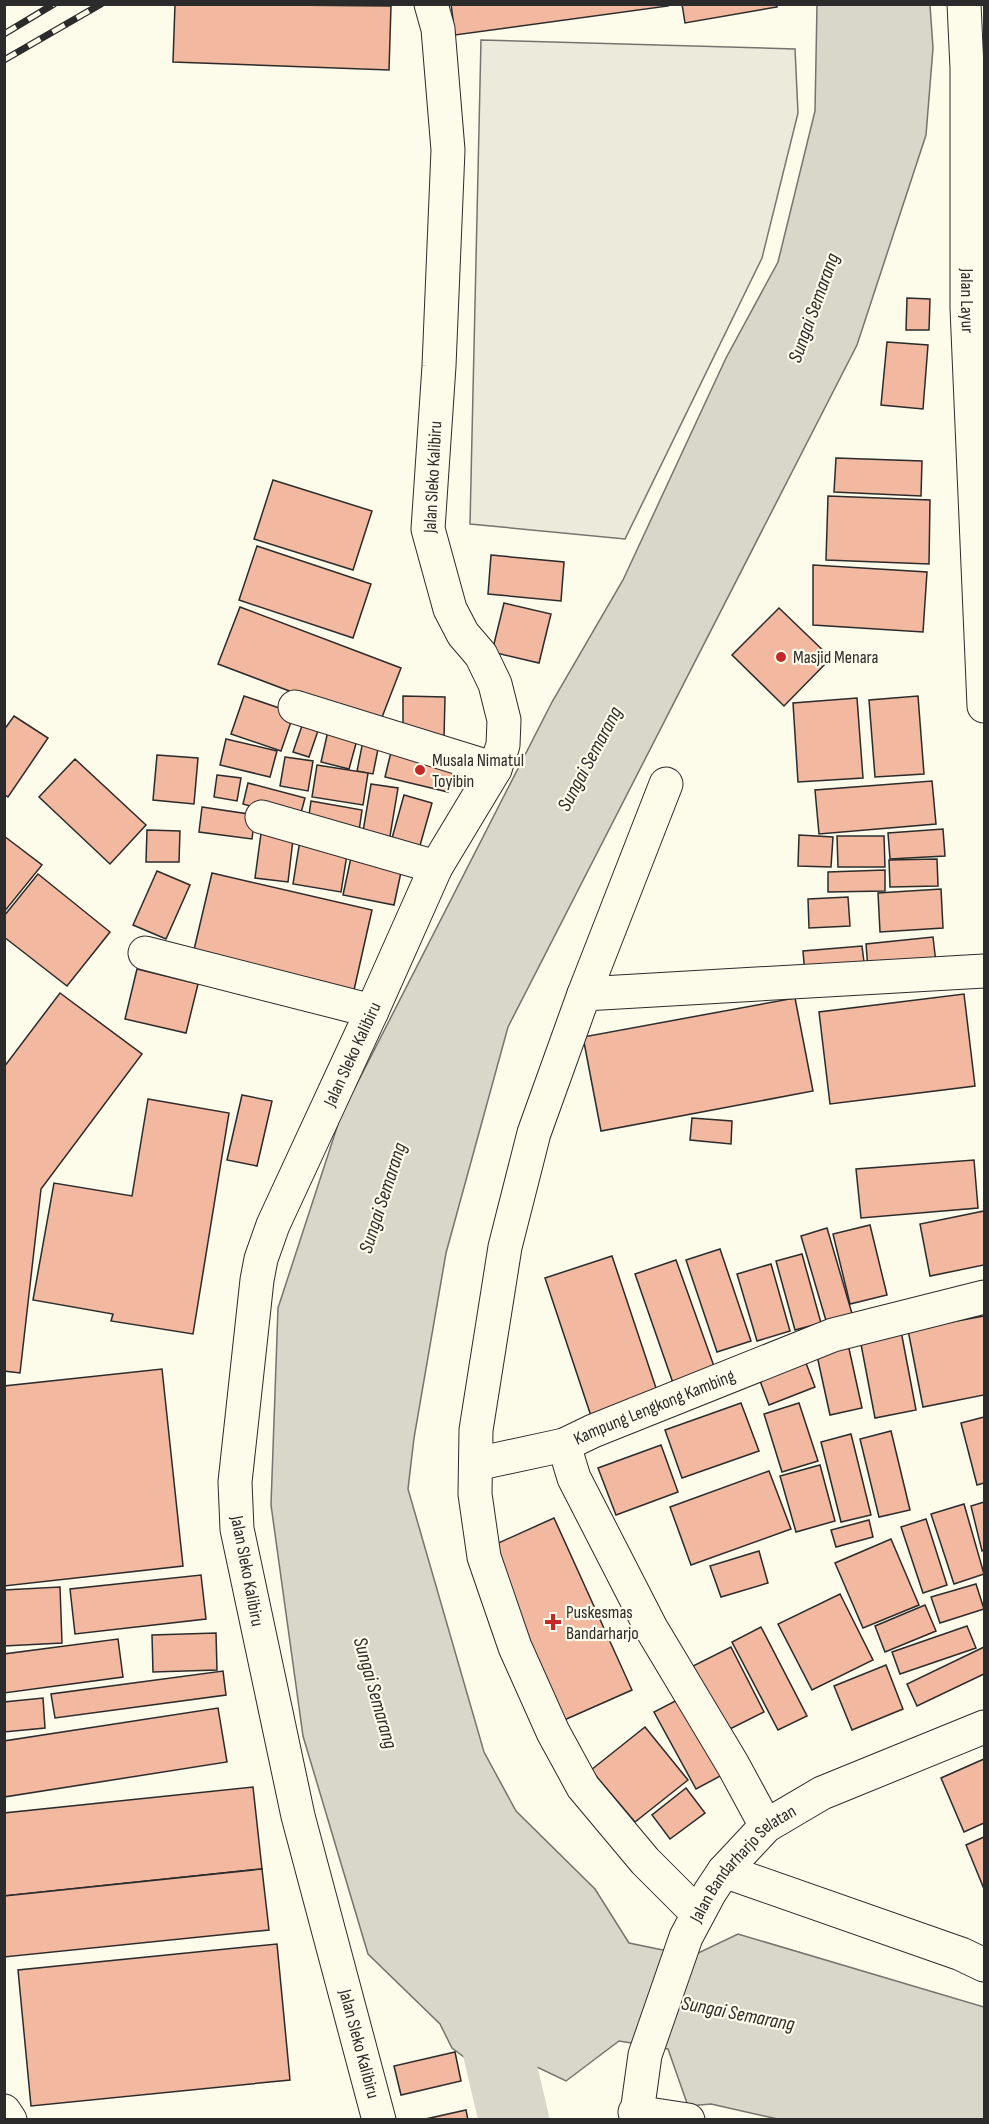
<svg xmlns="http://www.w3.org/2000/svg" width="989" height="2124" font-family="'Sofia Sans Condensed',sans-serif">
<rect width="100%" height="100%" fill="#fdfbea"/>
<polygon fill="#ecebdb" stroke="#74746e" stroke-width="1.5" points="481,40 795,49 798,113 762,258 625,539 470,524"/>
<polygon fill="#d8d7c9" stroke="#74746e" stroke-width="1.5" points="817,5 930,5 933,48 926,135 857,345 508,1027 446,1253 414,1438 408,1489 484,1752 516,1811 595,1889 629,1943 692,1956 738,1934 984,2007 984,2119 782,2120 711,2104 688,2106 668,2049 619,2041 566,2081 537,2067 468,2060 452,2048 440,2024 368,1954 303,1736 271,1505 278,1308 341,1115 552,702 623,580 726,358 778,262 815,111"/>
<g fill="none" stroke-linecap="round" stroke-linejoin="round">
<polyline stroke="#d8d7c9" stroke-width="70" points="479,1970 514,2120"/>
</g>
<g fill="#f2b8a0" stroke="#2b2b2b" stroke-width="1.5">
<polygon points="175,4 391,6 389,70 173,62"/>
<polygon points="451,4 667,4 668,6 455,35"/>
<polygon points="682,4 776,4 777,7 685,23"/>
<rect x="980" y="81" width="4" height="46"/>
<polygon points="907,298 930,299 929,330 906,330"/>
<polygon points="887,342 928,345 923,409 881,405"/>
<polygon points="836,458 922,461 921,496 834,492"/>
<polygon points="273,480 372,511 353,570 254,539"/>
<polygon points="828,496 930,500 929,564 826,560"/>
<polygon points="257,546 371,584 353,638 239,600"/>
<polygon points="491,555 564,562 561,601 488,594"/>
<polygon points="813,565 927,572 923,632 813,625"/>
<polygon points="504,603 551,614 539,663 492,652"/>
<polygon points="240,607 401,668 379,725 218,664"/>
<polygon points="779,608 831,658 784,706 732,655"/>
<polygon points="244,696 294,713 281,751 231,734"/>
<polygon points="403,696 445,697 444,738 403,737"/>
<polygon points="918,696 924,774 875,777 869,700"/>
<polygon points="857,698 863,778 798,782 793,703"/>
<polygon points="306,714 322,719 309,757 293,752"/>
<polygon points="14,716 48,738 8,797 4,794 4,730"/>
<polygon points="330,722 360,729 349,769 321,762"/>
<polygon points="365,731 381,734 373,774 357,771"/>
<polygon points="226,739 277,751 270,777 220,765"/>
<polygon points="392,748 455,763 448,792 385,777"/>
<polygon points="157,755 198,758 194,804 153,800"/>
<polygon points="285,757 313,761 308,791 280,786"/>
<polygon points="75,759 146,825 110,864 39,797"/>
<polygon points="317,765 368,773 363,805 312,797"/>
<polygon points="217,775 241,778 237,801 214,797"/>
<polygon points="932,781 936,824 819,834 815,790"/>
<polygon points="248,783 305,798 299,820 243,804"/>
<polygon points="371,784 398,788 388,848 361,843"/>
<polygon points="404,795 432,803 417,856 389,849"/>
<polygon points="311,801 362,810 358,838 307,829"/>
<polygon points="202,807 255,815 252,839 199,832"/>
<polygon points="262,826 294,831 288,882 255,878"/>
<polygon points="943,829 945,856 890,859 888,833"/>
<polygon points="147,830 180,831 179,862 146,862"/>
<polygon points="799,835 833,837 831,867 798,866"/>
<polygon points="4,836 42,865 4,912"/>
<polygon points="837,836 884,836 885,867 838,867"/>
<polygon points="300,840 348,848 341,892 293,884"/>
<polygon points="353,848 404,858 394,905 343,895"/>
<polygon points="937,859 938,886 890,887 889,860"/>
<polygon points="885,870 885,891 828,892 828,872"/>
<polygon points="157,871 190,885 166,939 133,925"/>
<polygon points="212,873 372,910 354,990 193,954"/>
<polygon points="38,874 110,932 67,986 4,937 4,916"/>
<polygon points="941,889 943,928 880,932 878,893"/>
<polygon points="848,897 850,926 809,928 808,899"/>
<polygon points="933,937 936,963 868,969 866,944"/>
<polygon points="862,946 865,970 805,976 803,951"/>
<polygon points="137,969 198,984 186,1033 125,1019"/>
<polygon points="60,993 142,1054 41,1189 20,1373 4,1371 4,1067"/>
<polygon points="964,994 975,1086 830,1104 819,1012"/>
<polygon points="795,998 813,1091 601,1131 583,1037"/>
<polygon points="242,1095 272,1101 257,1166 227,1160"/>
<polygon points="148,1099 229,1113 193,1334 111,1321 113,1314 33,1300 54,1183 132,1196"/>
<polygon points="692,1118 732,1121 731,1144 690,1140"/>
<polygon points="974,1160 978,1208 861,1218 856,1169"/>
<polygon points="984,1211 984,1265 930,1276 920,1224"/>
<polygon points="870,1225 887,1295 850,1304 833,1234"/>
<polygon points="827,1228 853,1317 827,1324 801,1236"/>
<polygon points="720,1249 751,1341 717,1352 686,1260"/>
<polygon points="802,1254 821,1323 795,1330 776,1261"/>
<polygon points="612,1256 661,1403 594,1425 545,1278"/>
<polygon points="676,1260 715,1369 673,1383 635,1274"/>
<polygon points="771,1264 790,1331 757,1341 737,1274"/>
<polygon points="984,1316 984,1395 923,1407 908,1330"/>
<polygon points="901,1331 916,1410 875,1418 860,1339"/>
<polygon points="848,1344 862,1408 830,1415 816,1351"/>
<polygon points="803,1355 815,1387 769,1405 757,1373"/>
<polygon points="162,1369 183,1566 4,1586 4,1386"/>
<polygon points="741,1403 759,1451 682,1478 665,1430"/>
<polygon points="799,1403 818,1461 782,1472 764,1414"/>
<polygon points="984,1417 984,1483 977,1485 961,1423"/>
<polygon points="891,1431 910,1510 879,1517 860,1439"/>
<polygon points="851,1434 871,1515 841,1522 821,1442"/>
<polygon points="661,1445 678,1492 616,1515 598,1468"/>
<polygon points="820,1465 835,1521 796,1532 780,1476"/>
<polygon points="769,1471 791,1529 691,1565 670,1507"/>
<polygon points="984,1502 984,1550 982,1551 971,1506"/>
<polygon points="964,1504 984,1574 954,1584 931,1514"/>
<polygon points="554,1518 632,1690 553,1725 474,1554"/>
<polygon points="926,1519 947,1585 923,1593 901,1527"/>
<polygon points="869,1520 873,1537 836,1547 831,1530"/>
<polygon points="891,1539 919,1605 863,1628 835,1563"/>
<polygon points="759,1551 768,1583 721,1597 710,1566"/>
<polygon points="201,1575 206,1619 75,1634 70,1589"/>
<polygon points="976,1584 984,1609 940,1623 931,1597"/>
<polygon points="60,1587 62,1643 4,1646 4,1590"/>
<polygon points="840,1594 873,1660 812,1690 778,1624"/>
<polygon points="925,1605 936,1631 885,1652 875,1626"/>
<polygon points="967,1626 976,1648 900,1674 892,1652"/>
<polygon points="761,1627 807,1716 778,1730 732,1642"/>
<polygon points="216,1633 217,1670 153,1672 152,1635"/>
<polygon points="118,1639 123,1677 4,1693 4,1654"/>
<polygon points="731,1647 764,1712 724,1732 691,1667"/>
<polygon points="984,1647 984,1674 917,1706 907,1684"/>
<polygon points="886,1665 903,1709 852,1730 834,1686"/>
<polygon points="223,1671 226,1695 55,1718 51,1694"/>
<polygon points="683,1697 724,1774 696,1789 654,1712"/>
<polygon points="43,1698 45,1728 4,1732 4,1702"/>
<polygon points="218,1708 227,1762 4,1797 4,1741"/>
<polygon points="645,1727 688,1780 635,1822 591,1770"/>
<polygon points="984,1759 984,1823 964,1832 941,1778"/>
<polygon points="253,1787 262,1869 4,1896 4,1813"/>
<polygon points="686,1788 705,1813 670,1839 652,1815"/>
<polygon points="984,1837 984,1889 966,1845"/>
<polygon points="262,1869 269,1930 4,1957 4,1896"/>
<polygon points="277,1944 290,2080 31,2106 18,1970"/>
<polygon points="455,2052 461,2081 401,2095 394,2066"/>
<polygon points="466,2110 468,2120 421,2120"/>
</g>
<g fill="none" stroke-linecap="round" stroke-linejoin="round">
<g stroke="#2b2b2b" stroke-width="35">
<g id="street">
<polyline points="295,707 495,769"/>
<polyline points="262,817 436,867"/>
<polyline points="145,953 372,1011"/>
<polyline points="584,994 666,784"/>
<polyline points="564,1445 574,1478 651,1628 733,1765 766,1826"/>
<path id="s1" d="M476,1464l88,-19 29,-14 240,-96 151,-38"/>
<polyline points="724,1871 961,1954 984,1965"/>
<polyline points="698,1914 645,1861 583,1787 553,1732 515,1647 484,1557 475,1494 476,1430 505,1247 534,1133 584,994 984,971"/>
<polyline points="635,2112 688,2120"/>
<path id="s2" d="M379,2120l-81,-304 -61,-287 -2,-47 22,-202 4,-21 12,-34 99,-214 64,-144 59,-98 8,-24 1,-25 -9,-36 -14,-29 -18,-21 -13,-25 -22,-80 11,-163 9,-216 -10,-121 -7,-25"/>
</g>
</g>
<g stroke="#2b2b2b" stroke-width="35">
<g id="secondary">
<path id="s3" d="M964,4l3,64v240l17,398"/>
<polyline points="4,2111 10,2120"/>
<path id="s4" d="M636,2120l9,-65 41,-118 24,-45 14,-21 42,-45 56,-33 162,-66"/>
</g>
</g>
<use href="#street" stroke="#fdfbea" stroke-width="33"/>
<use href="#secondary" stroke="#fdfbea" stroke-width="33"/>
<g stroke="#2b2b2b" stroke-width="7">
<g id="rail">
<polyline points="4,34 54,4"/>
<polyline points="4,60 101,4"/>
</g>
</g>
<use href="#rail" stroke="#fdfbea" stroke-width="4.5" stroke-dasharray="14" stroke-linecap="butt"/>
</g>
<g fill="#c62828" stroke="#fdfbea" stroke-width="2">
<circle cx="781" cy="657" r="6"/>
<circle cx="420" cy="770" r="6"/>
<path d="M550 1613h6v6h6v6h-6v6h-6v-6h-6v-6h6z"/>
</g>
<g text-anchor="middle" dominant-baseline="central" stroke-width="4.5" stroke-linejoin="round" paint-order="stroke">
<g font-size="18" fill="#2b2b2b" stroke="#fdfbea">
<text stroke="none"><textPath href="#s3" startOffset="297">Jalan Layur</textPath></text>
<text transform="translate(433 477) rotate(-87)">Jalan Sleko Kalibiru</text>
<text stroke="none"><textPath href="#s2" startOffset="1104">Jalan Sleko Kalibiru</textPath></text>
<text stroke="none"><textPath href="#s1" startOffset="188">Kampung Lengkong Kambing</textPath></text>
<text transform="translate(247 1571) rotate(79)">Jalan Sleko Kalibiru</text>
<text stroke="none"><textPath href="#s4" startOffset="285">Jalan Bandarharjo Selatan</textPath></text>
<text transform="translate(359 2044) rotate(75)">Jalan Sleko Kalibiru</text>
</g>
<g font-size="18" fill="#2b2b2b" stroke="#fdfbea" text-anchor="start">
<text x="793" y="657">Masjid Menara</text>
<text x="432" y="760">Musala Nimatul<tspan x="432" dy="21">Toyibin</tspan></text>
<text x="566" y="1612">Puskesmas<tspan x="566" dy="21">Bandarharjo</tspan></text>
</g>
<g font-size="20" font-style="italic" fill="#2b2b2b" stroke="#fdfbea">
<text transform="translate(814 308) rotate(-70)">Sungai Semarang</text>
<text transform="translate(590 759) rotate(-62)">Sungai Semarang</text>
<text transform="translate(383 1198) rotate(-72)">Sungai Semarang</text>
<text transform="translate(375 1693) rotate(74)">Sungai Semarang</text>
<text transform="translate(738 2014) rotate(11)">Sungai Semarang</text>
</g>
</g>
<rect width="989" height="2124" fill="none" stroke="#2b2b2b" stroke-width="12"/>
</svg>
